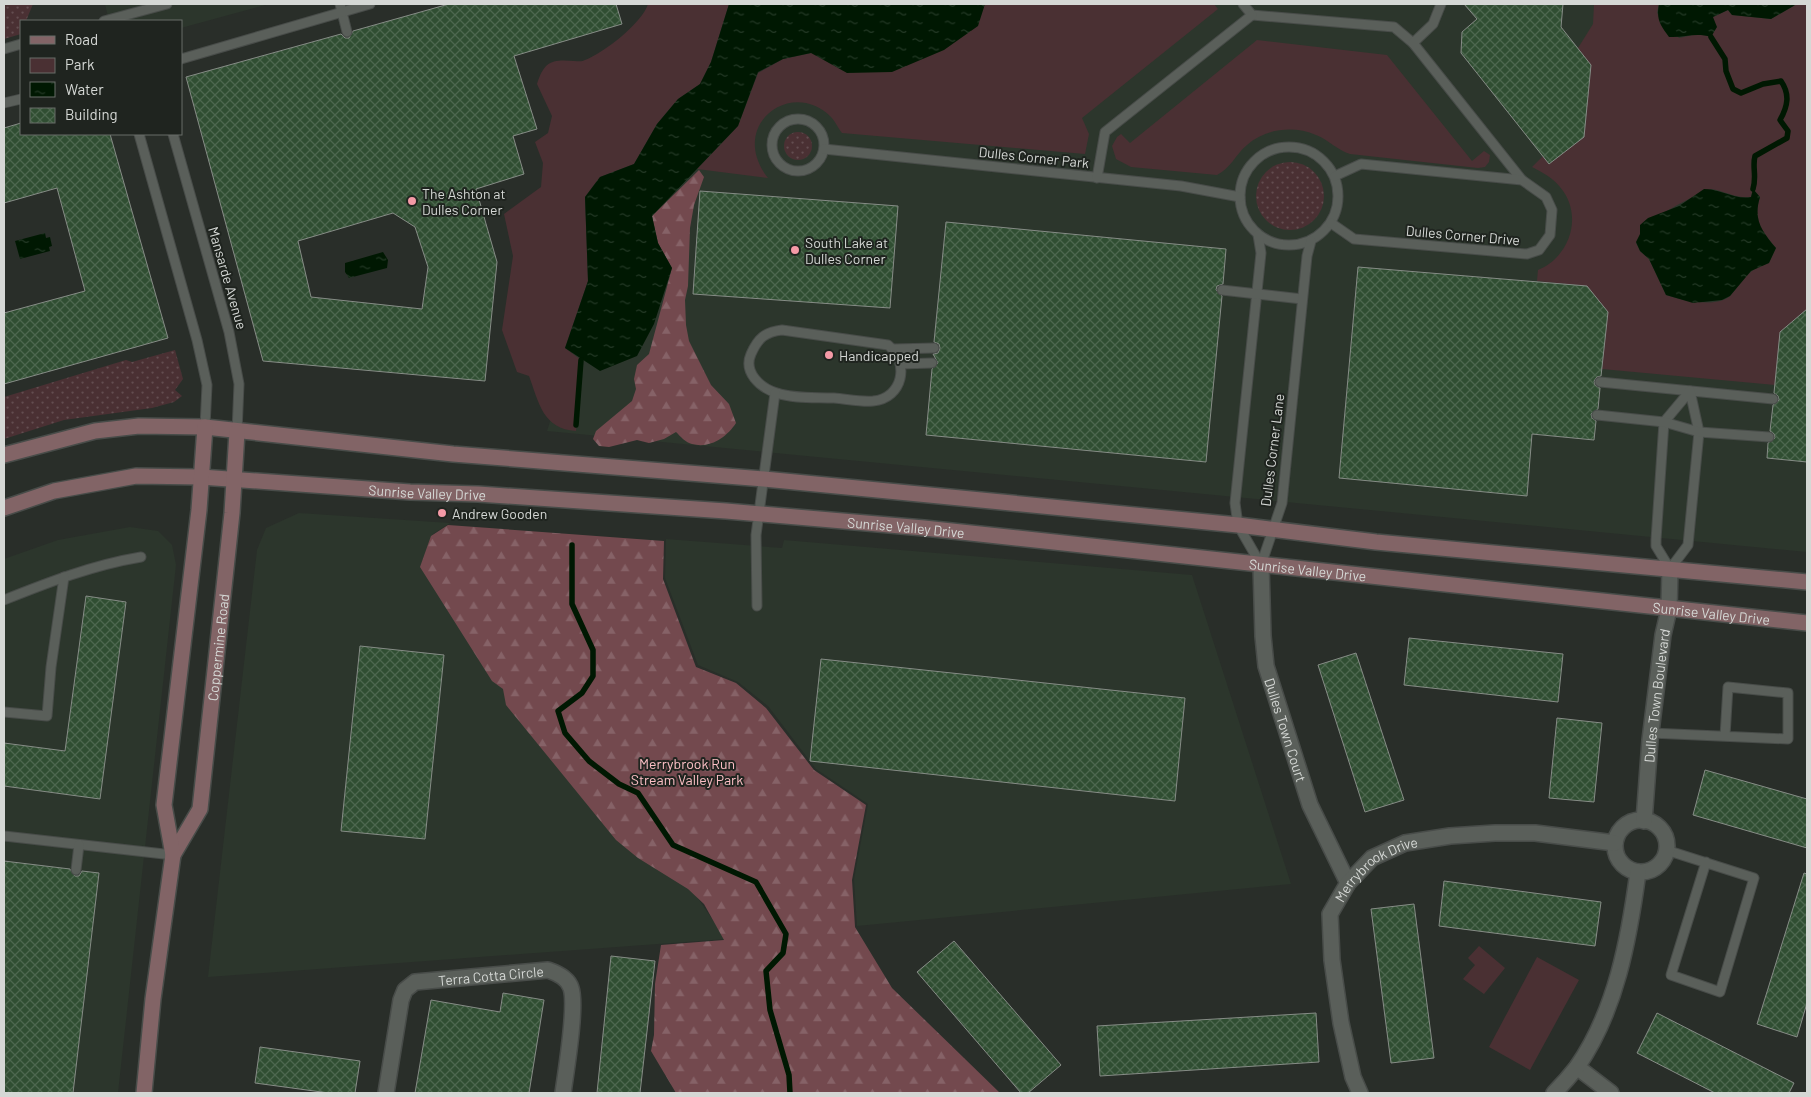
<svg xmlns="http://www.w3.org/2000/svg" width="1811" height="1097" font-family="Barlow,sans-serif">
<defs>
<pattern id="grass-dots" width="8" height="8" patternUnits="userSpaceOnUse" patternTransform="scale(1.25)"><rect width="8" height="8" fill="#4a3033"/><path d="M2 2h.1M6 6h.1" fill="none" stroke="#634d50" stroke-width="1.8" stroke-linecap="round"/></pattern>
<pattern id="forest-firs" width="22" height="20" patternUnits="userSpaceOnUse" patternTransform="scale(1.25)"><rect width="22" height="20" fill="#73494e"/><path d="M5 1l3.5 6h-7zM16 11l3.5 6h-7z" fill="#866267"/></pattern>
<pattern id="water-ripples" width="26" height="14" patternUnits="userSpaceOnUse" patternTransform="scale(1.25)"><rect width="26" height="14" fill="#001802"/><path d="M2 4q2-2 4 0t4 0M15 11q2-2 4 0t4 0" fill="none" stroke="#243926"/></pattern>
<pattern id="building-cross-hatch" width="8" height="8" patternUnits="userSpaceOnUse" patternTransform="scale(1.25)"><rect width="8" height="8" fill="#304e32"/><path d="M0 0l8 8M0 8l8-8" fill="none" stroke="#4d674f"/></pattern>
</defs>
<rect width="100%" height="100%" fill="#292e29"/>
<g fill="#2c362c">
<polygon points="105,4 269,4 181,28 181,21 109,21"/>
<polygon points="844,4 1807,4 1807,552 547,431 618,211"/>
<polygon points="299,513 450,523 433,534 422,565 505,687 690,887 726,939 208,977 257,550 266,528"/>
<polygon points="130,527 158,531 172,545 176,565 118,1093 4,1093 4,559 58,540"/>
<polygon points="666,539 782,548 784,540 1192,575 1291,884 857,926 854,879 868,804 816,769 768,706 738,682 698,665 665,578"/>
</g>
<g fill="url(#grass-dots)">
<polygon points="4,4 33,4 26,21 21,21 21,34 4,39"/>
<circle cx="798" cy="146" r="14"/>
<circle cx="1290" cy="196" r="34"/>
<polygon points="175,350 183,379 175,390 182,396 174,402 152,408 64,420 4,439 4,397 126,360 132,362"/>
</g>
<g fill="url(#forest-firs)">
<path d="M699,170l5,7 -10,28 -4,23 -2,58 -3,14 1,25 3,16 22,44 18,19 7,19c-9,14 -26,26 -44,21 -6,-1 -12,-8 -16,-12l-12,7 -15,4 -12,-3 -28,7 -10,-1 -6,-7 3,-8 36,-30 4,-12 -2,-10 3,-14 12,-11 23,-86 -14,-25 -6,-27z"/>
<polygon points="448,525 664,541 663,579 696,667 736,683 766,708 814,770 866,805 852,880 855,927 892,988 1000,1093 676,1093 651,1051 654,1035 655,984 661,945 724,940 704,904 688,889 638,858 616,840 506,705 503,689 492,681 420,567 431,536"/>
</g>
<g fill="#4a3033" fill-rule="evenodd">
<path d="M648,4h81l-18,58 -11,22 -22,15 -21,25 -23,40 -34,13 -15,20 3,84 -23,67 16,12 -5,71c-33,-2 -37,-28 -47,-55l-12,-4 -15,-42 11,-74 -9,-42 37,-27 2,-24 -8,-21 13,-9 4,-17 -15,-32c7,-22 14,-25 37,-23 4,0 8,1 11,-1 19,-7 58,-38 63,-56z"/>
<path d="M985,4h229l4,5 -136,109 7,16 -4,20 -243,-21c-4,-5 -7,-12 -11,-16 -40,-40 -104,9 -63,61l-71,-9 41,-43 20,-53 25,-14 28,-6 166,-27z"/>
<path d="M1594,4h65l-2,9 22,25 19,-4 15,-17 15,-7 4,5 39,4 26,-15h10v305l-27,23 -5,53 -173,-16 6,-57 -21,-26 -50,-5 1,-11c32,-13 46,-55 22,-83 -7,-9 -18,-15 -28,-20l11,-11 6,7 35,-26 7,-72 -13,-17 15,-24zM1711,189c14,2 26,10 40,8l2,-8 7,8c-8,25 1,32 16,51l-7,15c-19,5 -26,17 -38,32 -13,14 -49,5 -65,0l-17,-36 -9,-8 -4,-8c14,-28 48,-42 75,-54z"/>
<path d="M1257,40l130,15 85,106 12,-10 6,4 -1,7 -4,5 -7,1 -128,-14c-13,-4 -21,-14 -34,-19 -23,-10 -51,-6 -69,10 -12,10 -16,23 -30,30l-86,-8 -15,-8 -4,-13 5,-9 4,-3 9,9z"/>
<polygon points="1479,946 1505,968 1484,994 1463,979 1475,965 1468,958"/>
<polygon points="1537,957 1579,980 1530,1070 1489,1047"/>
</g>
<g fill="url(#water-ripples)">
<polygon points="729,4 985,4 978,26 944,50 892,72 847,73 811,53 783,59 758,72 738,126 652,216 658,243 672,268 654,324 637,356 600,371 565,348 588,281 585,197 600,177 634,164 657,124 678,99 700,84 711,62"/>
<path d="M1659,4h138l-26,15 -39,-4 -4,-5 -15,7 4,10 -6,10c-16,-5 -26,1 -42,0 -9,-12 -13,-18 -10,-33z"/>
<path d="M1704,189c17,0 31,11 47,8l2,-8 7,8c-7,23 2,34 16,51l-7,15 -18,8 -21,25 -8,4 -29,3 -27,-8 -17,-36 -9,-8 -4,-9 4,-8v-9l8,-7 31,-12z"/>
<polygon points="45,233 46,238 50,237 52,246 49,247 50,251 20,259 15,241"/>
<polygon points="383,252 388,260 387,268 349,278 345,272 345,263"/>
</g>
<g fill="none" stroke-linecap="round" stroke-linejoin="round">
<g stroke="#001802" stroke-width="5.5">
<path d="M1711,37l14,22 1,12 7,18 8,4 22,-9 18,-3c9,13 7,25 -1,39l8,11 -1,7 -32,18c-3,11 2,20 -2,33"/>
<polyline points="576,425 581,360"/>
<polyline points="572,545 572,604 593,650 593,676 582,693 558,711 565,733 589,761 619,784 638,793 673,845 756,882 786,934 783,953 766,971 770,1010 789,1075 790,1093"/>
</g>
</g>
<g fill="url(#building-cross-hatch)" stroke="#868c86" fill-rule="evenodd">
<path d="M449,4h167l6,20 -108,32 23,73 -24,7 11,38 -48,15 21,73 -12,119 -222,-20 -77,-284 155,-43 4,4h4l4,-7zM393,213l22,14 13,40 -6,42 -111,-12 -13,-56z"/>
<polygon points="1464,4 1563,4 1561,27 1591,65 1584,137 1549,164 1461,53 1462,32 1477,19"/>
<polygon points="21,123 21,134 110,134 168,338 4,384 4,313 85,291 57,188 4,203 4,128"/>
<polygon points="700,191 898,206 890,308 693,294"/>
<polygon points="946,222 1226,249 1223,284 1217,286 1216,290 1222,296 1206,462 926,435 932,369 938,363 933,354 938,353 940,348 939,344 934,342"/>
<polygon points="1358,267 1587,286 1608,312 1601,376 1597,377 1594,381 1595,385 1600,388 1598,409 1591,414 1592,418 1596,421 1594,440 1532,434 1527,496 1339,478"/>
<polygon points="1807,309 1807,462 1767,458 1768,443 1775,438 1774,434 1770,431 1773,405 1779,400 1778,396 1774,393 1780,332"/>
<polygon points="86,596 126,602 100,799 4,786 4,743 65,751"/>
<polygon points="1409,638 1563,654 1558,702 1404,685"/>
<polygon points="360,646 444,655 425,839 341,831"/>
<polygon points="1356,653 1404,800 1365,812 1318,665"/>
<polygon points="821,659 1185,698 1175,801 810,761"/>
<polygon points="1557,718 1602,723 1594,802 1549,798"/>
<polygon points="1705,770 1807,799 1807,848 1693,815"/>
<polygon points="4,861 70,869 75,876 79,876 82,871 99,873 73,1093 4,1093"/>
<polygon points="1804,873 1807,874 1807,1003 1797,1037 1757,1024"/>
<polygon points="1444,881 1601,902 1595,946 1439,926"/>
<polygon points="1414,904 1434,1058 1391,1063 1371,909"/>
<polygon points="954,941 1061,1065 1028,1093 1021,1093 917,972"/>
<polygon points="611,956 655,961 640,1093 597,1093"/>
<polygon points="503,993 544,1000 529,1093 415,1093 431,1000 500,1012"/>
<polygon points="1316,1013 1319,1062 1100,1076 1097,1026"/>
<polygon points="1657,1013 1794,1083 1789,1093 1715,1093 1637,1053"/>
<polygon points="260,1047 360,1061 355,1093 329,1093 255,1083"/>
</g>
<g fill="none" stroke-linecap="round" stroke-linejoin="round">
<g stroke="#484c49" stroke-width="11">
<g id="lane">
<polyline points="340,4 347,32"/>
<polyline points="1243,4 1252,15 1394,27 1413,43"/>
<polyline points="1441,4 1433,24 1413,43 1522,180"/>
<polyline points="104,21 167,4"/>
<polyline points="4,49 21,44"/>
<polyline points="181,59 370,4"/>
<polyline points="4,103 21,99"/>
<circle cx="798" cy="145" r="26"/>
<polyline points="139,134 197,340 207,385 205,427"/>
<polyline points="173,134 229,332 239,384 237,432"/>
<circle cx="1289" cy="196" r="49"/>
<polyline points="824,149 1181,186 1240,197"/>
<polyline points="1097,178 1105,132 1252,15"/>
<polyline points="1331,223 1354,239 1527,254 1539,250 1550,235 1552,210 1546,197 1522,180 1361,164 1335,176"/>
<polyline points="1258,235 1261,253 1235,503 1238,525 1261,565"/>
<polyline points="1222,290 1302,299"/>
<path d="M782,330l106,15c22,18 15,53 -15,56 -13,1 -26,-2 -39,-3 -18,-1 -40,1 -57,-5 -17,-5 -34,-21 -26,-39 7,-16 14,-22 31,-24z"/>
<polyline points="894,349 934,348"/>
<polyline points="901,364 932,363"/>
<polyline points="1600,382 1773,399"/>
<polygon points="1690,391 1699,432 1688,545 1670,569 1656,546 1656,540 1664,422"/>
<polyline points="1597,415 1664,422 1699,432 1769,437"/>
<polyline points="1261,565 1282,503 1307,256 1311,241"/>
<path d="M4,600c45,-18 89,-35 137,-43"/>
<polyline points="757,606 756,535 775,393"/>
<polyline points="4,712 47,716 51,667 64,577"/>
<polyline points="1651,733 1788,739 1788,693 1728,687 1725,736"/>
<polyline points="4,836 173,855"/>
<polyline points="1666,850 1754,878 1720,992 1671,975 1706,862"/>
<polyline points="76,870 79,845"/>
</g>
</g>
<g stroke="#484c49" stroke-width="18">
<g id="street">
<path id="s1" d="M1261,565l2,71 3,30 44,139 38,78"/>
<circle cx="1641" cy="846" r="26"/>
<path id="s2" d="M1644,821l6,-81 13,-105 6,-26 1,-40"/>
<polyline points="1577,1067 1611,1093"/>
<path id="s3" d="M386,1093l15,-93 4,-10 10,-8 133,-12c9,3 20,8 23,18 6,18 -5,83 -8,105"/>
<path id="s4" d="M1360,1093l-7,-16 -12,-54 -9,-63 -2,-46 18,-31 24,-25 33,-15 45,-7 45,-3h40l80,10"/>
<path d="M1554,1093c8,-8 16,-17 23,-26 39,-56 52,-128 61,-195"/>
</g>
</g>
<g stroke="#484c49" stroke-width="18">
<g id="secondary">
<polyline points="4,455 95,431 139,426 205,427 453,454 764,479 1238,525 1376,542 1807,582"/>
<path id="s5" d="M4,508l50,-17 82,-15 65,1 209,15 68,2 248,17 198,17 883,95"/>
<path id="s6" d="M173,855l27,-46 32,-296 5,-81"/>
<polyline points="144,1093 153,999 173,855 164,805 199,510 205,427"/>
</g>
</g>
<use href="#lane" stroke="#5a5f5a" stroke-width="9"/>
<use href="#street" stroke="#5a5f5a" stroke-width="15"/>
<use href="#secondary" stroke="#826466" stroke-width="15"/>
</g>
<g fill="#f49aa6" stroke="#1f241f" stroke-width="2">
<circle cx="412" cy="201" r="5"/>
<circle cx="795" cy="250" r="5"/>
<circle cx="829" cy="355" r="5"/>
<circle cx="442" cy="513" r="5"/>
</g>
<g text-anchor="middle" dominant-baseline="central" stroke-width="4" stroke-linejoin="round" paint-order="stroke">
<g font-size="14" fill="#d5d8d5" stroke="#1f241f">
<text transform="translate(1034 157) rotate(6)">Dulles Corner Park</text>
<text transform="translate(1463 235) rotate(5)">Dulles Corner Drive</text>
<text transform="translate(228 278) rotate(74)">Mansarde Avenue</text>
<text transform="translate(1272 450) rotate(-83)">Dulles Corner Lane</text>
<text stroke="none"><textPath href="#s5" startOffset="428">Sunrise Valley Drive</textPath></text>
<text stroke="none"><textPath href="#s5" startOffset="908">Sunrise Valley Drive</textPath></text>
<text stroke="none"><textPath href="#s5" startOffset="1312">Sunrise Valley Drive</textPath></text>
<text stroke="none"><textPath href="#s5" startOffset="1718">Sunrise Valley Drive</textPath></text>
<text stroke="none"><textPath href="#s6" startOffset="216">Coppermine Road</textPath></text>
<text stroke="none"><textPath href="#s2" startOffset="126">Dulles Town Boulevard</textPath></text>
<text stroke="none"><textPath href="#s1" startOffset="168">Dulles Town Court</textPath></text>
<text stroke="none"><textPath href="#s4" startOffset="250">Merrybrook Drive</textPath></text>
<text stroke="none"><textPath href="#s3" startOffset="194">Terra Cotta Circle</textPath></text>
</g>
<g font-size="14" fill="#d5d8d5" stroke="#1f241f" text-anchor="start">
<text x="422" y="193">The Ashton at<tspan x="422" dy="16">Dulles Corner</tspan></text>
<text x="805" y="242">South Lake at<tspan x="805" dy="16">Dulles Corner</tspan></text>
<text x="839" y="355">Handicapped</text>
<text x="452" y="513">Andrew Gooden</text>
</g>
<g font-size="14" fill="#fdc0c6" stroke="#1f241f">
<text x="687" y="763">Merrybrook Run<tspan x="687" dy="16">Stream Valley Park</tspan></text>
</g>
</g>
<rect width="1811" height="1097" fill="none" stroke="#d5d8d5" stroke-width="10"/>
<rect x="20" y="20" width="162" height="115" fill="#1f241f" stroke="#686c68"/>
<rect x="30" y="36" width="25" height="8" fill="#826466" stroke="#686c68"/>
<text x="65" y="45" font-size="15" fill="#d5d8d5">Road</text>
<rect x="30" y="58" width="25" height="15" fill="#4a3033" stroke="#686c68"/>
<text x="65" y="70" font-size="15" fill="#d5d8d5">Park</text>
<rect x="30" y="82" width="25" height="15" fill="url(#water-ripples)" stroke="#686c68"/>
<text x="65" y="95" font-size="15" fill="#d5d8d5">Water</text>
<rect x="30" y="108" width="25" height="15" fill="url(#building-cross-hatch)" stroke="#686c68"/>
<text x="65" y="120" font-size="15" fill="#d5d8d5">Building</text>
</svg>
